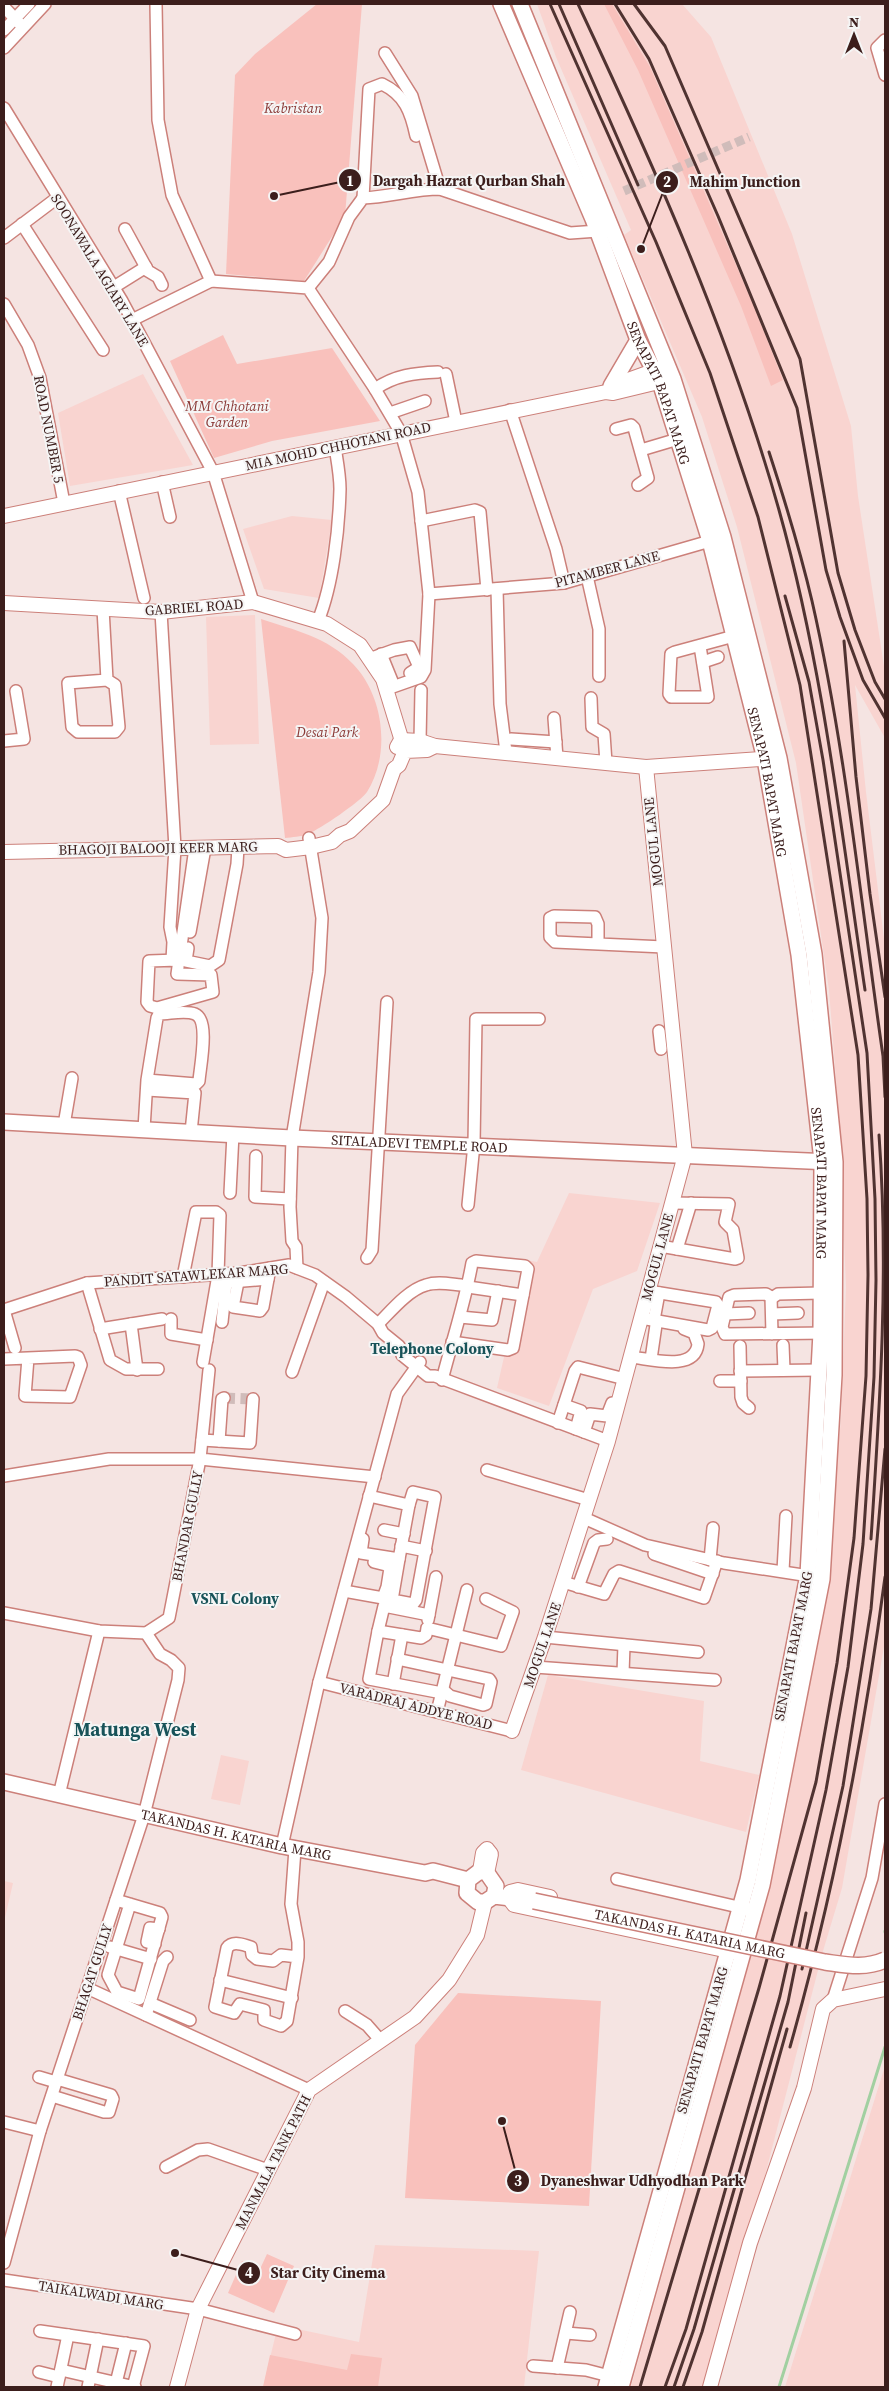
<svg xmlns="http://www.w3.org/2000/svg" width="889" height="2391" font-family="'Source Serif 4',serif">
<rect width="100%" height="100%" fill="#f5e4e2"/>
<g fill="#f9d4d0">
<polygon points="537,4 682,4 711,37 792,234 851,426 858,496 885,673 885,738 855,685 866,792 885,947 885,1641 842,1888 823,1951 754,2218 703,2387 631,2387 716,2082 785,1818 824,1592 841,1419 846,1287 839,1117 829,990 796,763 737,527 702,417 624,235 631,230 556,57"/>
<polygon points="143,374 193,465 70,486 58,413"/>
<polygon points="292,516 332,520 319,598 264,589 243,529"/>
<polygon points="255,615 259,744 210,745 206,617"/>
<polygon points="569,1193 660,1203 637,1271 593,1289 549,1406 497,1388 526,1260 537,1262"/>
<polygon points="548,1675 704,1701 700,1761 759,1775 746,1832 521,1770"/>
<polygon points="221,1755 249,1761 240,1805 211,1799"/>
<polygon points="4,1881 13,1883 4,1922"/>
<polygon points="885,2066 885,2387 785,2387"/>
<polygon points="375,2245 539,2251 524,2387 263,2387 278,2325 359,2342"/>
</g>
<g fill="#f9c1bc">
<polygon points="317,4 362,4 345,216 304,281 226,274 235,75 255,54"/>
<polygon points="604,4 612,4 650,67 753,304 783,380 771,386 741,306 638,70"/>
<polygon points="223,335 237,364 332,348 380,421 272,441 214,458 170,361"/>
<path d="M261,619c33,11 67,18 92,45 31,32 38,90 14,128 -7,10 -47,37 -59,42 -7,3 -16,3 -23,4z"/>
<polygon points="458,1993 601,2001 589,2206 405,2198 415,2045"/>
<polygon points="267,2254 294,2266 274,2313 228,2293 242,2261 260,2269"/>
<polygon points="351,2354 382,2358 378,2387 263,2387 270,2355 347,2370"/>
</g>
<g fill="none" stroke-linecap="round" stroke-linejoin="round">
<g stroke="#a1d0a1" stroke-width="3">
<polyline points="885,1931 885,1932"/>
<polyline points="779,2387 885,2047"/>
</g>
<polyline stroke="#d0bcba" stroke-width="9" stroke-dasharray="9 4.5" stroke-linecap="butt" points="624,191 749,137"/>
<polyline stroke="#d0bcba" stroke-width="11" stroke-dasharray="11 5.5" stroke-linecap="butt" points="224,1398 253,1399"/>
<g stroke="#cc807a" stroke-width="14">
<g id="minor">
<polyline points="156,4 158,120 172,195 211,281"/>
<polyline points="4,7 20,24"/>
<polyline points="4,30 29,4"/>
<polyline points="885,40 877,48 885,75"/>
<polyline points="4,48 45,4"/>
<polyline points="385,53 412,96 440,189"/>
<polyline points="4,108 122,301 213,472 253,602"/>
<path d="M363,198l6,-109 13,-5c23,11 29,28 34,52"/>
<polyline points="22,224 103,350"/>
<polyline points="125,229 148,271 158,277 162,285"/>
<polyline points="4,238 57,198"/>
<polyline points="114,287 146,267"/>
<path d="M308,288l21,-26 20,-45 14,-19c26,-1 51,-9 77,-9l130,44 28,-2 7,-3"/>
<polyline points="4,304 28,345 40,378 64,503"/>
<polyline points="132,320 211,281 308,288 375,389 401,433 418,492 429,594 425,670 421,677 387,689"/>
<polyline points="446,374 456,422"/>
<path d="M375,389c20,-14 40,-16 63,-17"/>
<polyline points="510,410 556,549 564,583"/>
<polyline points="390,413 425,401"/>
<polyline points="616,429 631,425 634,428 648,478 638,485"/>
<polyline points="641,450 678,439"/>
<polyline points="162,482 170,517"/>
<polyline points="119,491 144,598"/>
<polyline points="421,521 475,510 480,512 487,590"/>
<polyline points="587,576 599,629 599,676"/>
<polyline points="497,589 500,704 506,752"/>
<polyline points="429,594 564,583 717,539"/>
<polyline points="103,609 107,680 115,685 119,727 115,732 78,732 72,727 68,683 107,680"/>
<polyline points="161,612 175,848 170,927 173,942 172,960"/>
<path d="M318,621c15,-37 21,-92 22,-132 0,-14 -3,-29 -5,-42"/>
<polyline points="700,646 708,697 671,697 669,694 671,654 675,652 734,636"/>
<polyline points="381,654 392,681"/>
<polyline points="369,659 394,650 410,647 419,667 410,673"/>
<polyline points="703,662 718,657"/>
<polyline points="591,698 592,727 604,734 606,763"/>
<polyline points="554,718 557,758"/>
<polyline points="511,739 556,742"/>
<polyline points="4,741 24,739 16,691"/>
<polyline points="420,741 421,690"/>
<polyline points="190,932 205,848"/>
<polyline points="598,944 598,924 595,917 554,916 550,918 550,937 555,942 664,947"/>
<polyline points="188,948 186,961 210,966 219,960 237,864 238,847"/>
<polyline points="178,960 149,961 147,1002 150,1006 157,1008 213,992 211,975 177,974 195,848"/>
<polyline points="659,1031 661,1049"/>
<polyline points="147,1090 195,1093 191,1132"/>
<polyline points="64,1125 72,1078"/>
<path d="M144,1129l3,-49 10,-62 2,-4c11,0 26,-4 36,0 15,6 5,53 4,67l-3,3 -49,-4"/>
<polyline points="256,1156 255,1197 290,1199"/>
<polyline points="230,1193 233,1134"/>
<polyline points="468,1205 474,1144 476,1019 539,1019"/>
<polyline points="660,1246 735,1259 738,1258 733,1230 725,1222 729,1204 672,1203"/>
<polyline points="677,1249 691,1203"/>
<polyline points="367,1258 372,1250 387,1002"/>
<polyline points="297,1268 296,1247 292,1241 290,1207 292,1138 319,972 322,918 309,838"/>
<polyline points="183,1277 196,1212 216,1212 220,1215 218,1275 203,1362"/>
<polyline points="231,1282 268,1279"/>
<polyline points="238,1282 233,1307 260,1311 263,1307 270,1268"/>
<polyline points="87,1283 110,1360 126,1369 158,1369"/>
<polyline points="468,1287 523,1295"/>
<polyline points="772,1298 778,1294 821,1293"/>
<polyline points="4,1310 87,1283 239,1273 289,1265 315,1275 346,1297 378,1324 383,1333 399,1346 402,1355 428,1376 435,1376 608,1441"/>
<polyline points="4,1310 15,1348"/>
<polyline points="725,1314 749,1313"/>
<polyline points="772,1314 798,1313"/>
<polyline points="460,1317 492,1320 498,1291"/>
<polyline points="641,1318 708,1330 712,1328 718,1305 716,1302 648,1291"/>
<polyline points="171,1319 171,1334 207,1340"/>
<polyline points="654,1320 659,1293"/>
<polyline points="222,1322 227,1274"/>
<polyline points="131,1324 162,1319"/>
<path d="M378,1324c13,-13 30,-34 48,-39 11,-4 24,-1 35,0"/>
<polyline points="100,1329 131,1324 137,1370"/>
<polyline points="772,1334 771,1297 766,1294 734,1295 729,1297 722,1327 725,1334 828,1333"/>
<polyline points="783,1345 784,1370"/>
<polyline points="740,1346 741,1397 743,1403 749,1408"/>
<path d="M631,1357c20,2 64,15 67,-13l-4,-11 -10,-4"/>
<polyline points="4,1359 75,1356 78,1357 81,1365 70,1397 25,1396 28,1358"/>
<polyline points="651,1359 656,1325"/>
<polyline points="209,1370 200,1459 375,1477"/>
<polyline points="740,1371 819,1370"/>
<polyline points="292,1372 324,1282"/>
<path d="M442,1380c10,-39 23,-77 30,-117l4,-2 49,5 3,3 -15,79 -5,2 -56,-8"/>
<polyline points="720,1381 741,1381"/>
<polyline points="564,1405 581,1411 576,1429"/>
<polyline points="558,1423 575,1371 578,1367 625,1379"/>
<polyline points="584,1432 590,1414 607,1416 612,1403"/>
<polyline points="202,1440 250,1443 253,1399"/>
<polyline points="219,1441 222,1399 224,1398"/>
<polyline points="487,1470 589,1500"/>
<polyline points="4,1476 109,1459 200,1459 169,1618 146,1633 99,1631 4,1613"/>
<polyline points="584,1518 645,1545 724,1563 816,1577"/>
<polyline points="384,1530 404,1534"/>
<polyline points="363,1539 361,1553 399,1559 409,1505 369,1496"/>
<polyline points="401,1546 426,1551"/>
<polyline points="654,1554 713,1574"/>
<polyline points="399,1559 392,1600 413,1604 416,1600 435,1497 413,1492 409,1505"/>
<polyline points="710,1560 713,1528"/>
<polyline points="783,1571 786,1516"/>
<polyline points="563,1582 604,1594 614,1574 619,1571 704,1598 717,1561"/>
<polyline points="578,1587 594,1543 598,1540 607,1539"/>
<polyline points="344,1591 383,1598 387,1587 390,1568 386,1565 374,1562"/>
<polyline points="428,1620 436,1577"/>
<polyline points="378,1631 384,1606 429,1615"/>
<polyline points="545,1637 698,1652"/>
<polyline points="397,1659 489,1679 491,1682 486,1704 483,1705 450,1696 443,1690"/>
<polyline points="535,1667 715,1680"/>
<polyline points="623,1673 624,1645"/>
<polyline points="319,1682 512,1731"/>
<polyline points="393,1684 402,1635"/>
<polyline points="442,1693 369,1679 378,1631 421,1638 426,1635 427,1628 501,1646 513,1612 486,1599"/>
<polyline points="437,1712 467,1590"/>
<polyline points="59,1795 99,1631"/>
<polyline points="282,1846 319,1682 397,1394 420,1362"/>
<path d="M295,1849l-4,55 7,38v15l-11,64 -6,5 -17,-6v-10l-24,-6 -6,9 -19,-6 12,-59c6,-8 16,-3 24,-1l1,8 5,4 16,2 8,-6 17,2"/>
<polyline points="617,1879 747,1909"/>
<polyline points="116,1900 160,1913 162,1917 139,1999 117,1992 108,1975 130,1904"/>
<polyline points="155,1944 147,1942 150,1928 159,1929"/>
<polyline points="110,1947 151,1959"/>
<polyline points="220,1980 292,1998"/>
<polyline points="87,1988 309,2090"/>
<polyline points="833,2000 872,1878 885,1804"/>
<polyline points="150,2003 190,2020"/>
<polyline points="345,2011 367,2025 381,2041"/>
<polyline points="146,2015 163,1961 167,1957"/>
<polyline points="39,2077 56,2082"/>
<polyline points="52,2096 104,2112 109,2112 113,2099 111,2095 57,2079"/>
<polyline points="4,2122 40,2131"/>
<polyline points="166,2167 198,2150 208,2149 268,2170"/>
<polyline points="4,2263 40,2131 144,1815 178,1680 179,1668 171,1660 160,1654 146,1633"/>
<polyline points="4,2280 198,2309 295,2334"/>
<polyline points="40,2331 144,2346 133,2387"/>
<polyline points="566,2333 590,2335"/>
<polyline points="533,2366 586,2370 617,2378"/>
<polyline points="557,2368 570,2312"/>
<polyline points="61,2370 135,2387"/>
<polyline points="39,2372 59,2377"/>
<polyline points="57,2387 68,2335"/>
<polyline points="88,2387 98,2339"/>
<polyline points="115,2387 126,2343"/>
</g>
</g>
<g stroke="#cc807a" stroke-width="16">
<g id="tertiary">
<polyline points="614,385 664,367"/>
<polyline points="4,516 606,392 613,393 671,379"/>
<polyline points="4,603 161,612 253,602 327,624 360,645 383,679 405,751"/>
<polyline points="397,747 401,740 420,741 435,746 646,767 776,758"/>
<polyline points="4,852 278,846 286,850 311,847 332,842 340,835 350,831 383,800 394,769 399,765 405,751 427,750 435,746"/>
<polyline points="512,1731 545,1637 608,1441 685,1155 646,767"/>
<polyline points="480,1871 483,1853 487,1849 491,1854 487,1873"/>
<polyline points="510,1892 518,1890 550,1897"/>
<polyline points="511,1901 514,1905 738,1953"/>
<polyline points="177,2387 198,2309 309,2090 415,2017 449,1980 477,1935 485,1902"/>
<polyline points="710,2387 750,2243 804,2088 823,2009 833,2000 885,1989"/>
</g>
</g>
<g stroke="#cc807a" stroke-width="18">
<g id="secondary">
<path id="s1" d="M501,4l92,215 45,121 22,42 50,159 55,218 34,196 23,206 -1,172 -13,242 -60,305 -142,507"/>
<polyline points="520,4 673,379 723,537 779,758 814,954 835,1162 834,1375 822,1579 762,1885 621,2387"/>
<polyline points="611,386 638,340"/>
<path id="s2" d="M4,1122l288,16 539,24"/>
<path id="s3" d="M4,1782l278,64 143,27 8,-2 35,9"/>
<polyline points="494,1896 496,1886 487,1873 480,1871 468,1880 467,1893 478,1902 485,1902 494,1896 534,1901"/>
</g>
</g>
<use href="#minor" stroke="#fff" stroke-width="11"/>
<use href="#tertiary" stroke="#fff" stroke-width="14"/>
<use href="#secondary" stroke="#fff" stroke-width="15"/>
<g stroke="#503331" stroke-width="3">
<polyline points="550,4 656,242 710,373 758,517 800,685 858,1055 867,1199 868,1275 866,1376 854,1538 837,1663 816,1782 759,1988 640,2387"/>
<polyline points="559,4 638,185"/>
<path d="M578,4c77,164 152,332 201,506 44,157 62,319 86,480"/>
<polyline points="615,4 649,59 718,216 797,408 826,570 840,617 863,680 885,718"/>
<polyline points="634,4 665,46 800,359 838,573 855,630 875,682 885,699"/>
<path d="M769,452c16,49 31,98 43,149 34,149 49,303 71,455l2,41"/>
<polyline points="844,641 856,777 870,894 885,997"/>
<path d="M871,1539c9,-136 18,-268 8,-404"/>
<polyline points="802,1969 843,1786 871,1609 885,1449"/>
<path d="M790,2047c44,-155 74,-311 95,-470"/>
<polyline points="665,2387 686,2329 780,1996 826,1790 848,1667 863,1544 874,1377 876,1280 875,1199 867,1053 823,760 809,682 785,596"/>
<polyline points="674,2387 694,2329 788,2002 806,1913"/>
<polyline points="683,2387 702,2332 787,2029"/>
</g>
<g stroke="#cc807a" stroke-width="18" stroke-linecap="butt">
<g id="secondary-bridge">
<path id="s4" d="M534,1901l291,61c22,3 39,7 60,-2"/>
</g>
</g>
<use href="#secondary-bridge" stroke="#fff" stroke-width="15"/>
</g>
<g text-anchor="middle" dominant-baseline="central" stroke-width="4" stroke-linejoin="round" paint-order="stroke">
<g font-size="14" font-style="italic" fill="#8b3a37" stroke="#f5f5f5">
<text x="293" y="108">Kabristan</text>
<text x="227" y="406">MM Chhotani<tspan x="227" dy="16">Garden</tspan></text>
<text x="327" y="732">Desai Park</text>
</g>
<g font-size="14" fill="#3c1e1c" stroke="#f5f5f5">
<text transform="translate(100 270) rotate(59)">SOONAWALA AGIARY LANE</text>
<text stroke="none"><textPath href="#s1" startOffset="420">SENAPATI BAPAT MARG</textPath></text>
<text transform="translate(49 429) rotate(79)">ROAD NUMBER 5</text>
<text transform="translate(338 446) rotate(-12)">MIA MOHD CHHOTANI ROAD</text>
<text transform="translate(607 569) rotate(-15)">PITAMBER LANE</text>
<text transform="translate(194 607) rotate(-4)">GABRIEL ROAD</text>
<text stroke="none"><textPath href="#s1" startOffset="825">SENAPATI BAPAT MARG</textPath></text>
<text transform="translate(653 842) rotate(-96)">MOGUL LANE</text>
<text transform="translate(158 848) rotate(-1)">BHAGOJI BALOOJI KEER MARG</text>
<text stroke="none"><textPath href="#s2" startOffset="416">SITALADEVI TEMPLE ROAD</textPath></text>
<text stroke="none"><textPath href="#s1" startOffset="1230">SENAPATI BAPAT MARG</textPath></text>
<text transform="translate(657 1257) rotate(-75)">MOGUL LANE</text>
<text transform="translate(196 1275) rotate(-4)">PANDIT SATAWLEKAR MARG</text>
<text transform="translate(187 1526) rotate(-79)">BHANDAR GULLY</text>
<text transform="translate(542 1645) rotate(-71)">MOGUL LANE</text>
<text transform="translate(793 1646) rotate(-79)">SENAPATI BAPAT MARG</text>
<text transform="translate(416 1706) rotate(14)">VARADRAJ ADDYE ROAD</text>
<text stroke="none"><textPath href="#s3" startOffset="238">TAKANDAS H. KATARIA MARG</textPath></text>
<text stroke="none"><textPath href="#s4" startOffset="159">TAKANDAS H. KATARIA MARG</textPath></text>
<text transform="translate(92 1972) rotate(-72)">BHAGAT GULLY</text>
<text transform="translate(702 2040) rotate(-74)">SENAPATI BAPAT MARG</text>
<text transform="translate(273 2162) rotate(-63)">MANMALA TANK PATH</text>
<text transform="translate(101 2295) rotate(9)">TAIKALWADI MARG</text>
</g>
<g font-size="15" font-weight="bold" fill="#185359" stroke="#f5f5f5">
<text x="432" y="1348">Telephone Colony</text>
<text x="235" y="1598">VSNL Colony</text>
</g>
<g font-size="19" font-weight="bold" fill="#185359" stroke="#f5f5f5">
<text x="135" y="1729">Matunga West</text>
</g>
</g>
<path fill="none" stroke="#3c1e1c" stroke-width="2" d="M274 196L350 180M641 249L667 182M502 2121L518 2181M175 2253L249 2273"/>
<g fill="#3c1e1c" stroke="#f5f5f5" stroke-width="2">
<circle cx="274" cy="196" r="5"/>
<circle cx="641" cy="249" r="5"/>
<circle cx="502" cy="2121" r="5"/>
<circle cx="175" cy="2253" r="5"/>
<circle cx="350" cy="180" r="12"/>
<circle cx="667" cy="182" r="12"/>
<circle cx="518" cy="2181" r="12"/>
<circle cx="249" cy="2273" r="12"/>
</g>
<g font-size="15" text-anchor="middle" font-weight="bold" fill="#fff">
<text x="350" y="186">1</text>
<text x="667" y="187">2</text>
<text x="518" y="2186">3</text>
<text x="249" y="2278">4</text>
</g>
<g font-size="15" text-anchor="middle" font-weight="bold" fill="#3c1e1c" stroke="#f5f5f5" stroke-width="4" stroke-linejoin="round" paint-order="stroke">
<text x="469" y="186">Dargah Hazrat Qurban Shah</text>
<text x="745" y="187">Mahim Junction</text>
<text x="642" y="2186">Dyaneshwar Udhyodhan Park</text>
<text x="328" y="2278">Star City Cinema</text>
</g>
<rect width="889" height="2391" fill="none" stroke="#3c1e1c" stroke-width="10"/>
<g transform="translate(854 35)" stroke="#f5f5f5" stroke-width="4" paint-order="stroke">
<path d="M0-4L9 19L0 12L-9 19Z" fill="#3c1e1c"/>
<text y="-8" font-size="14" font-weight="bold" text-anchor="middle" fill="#3c1e1c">N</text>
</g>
</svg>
